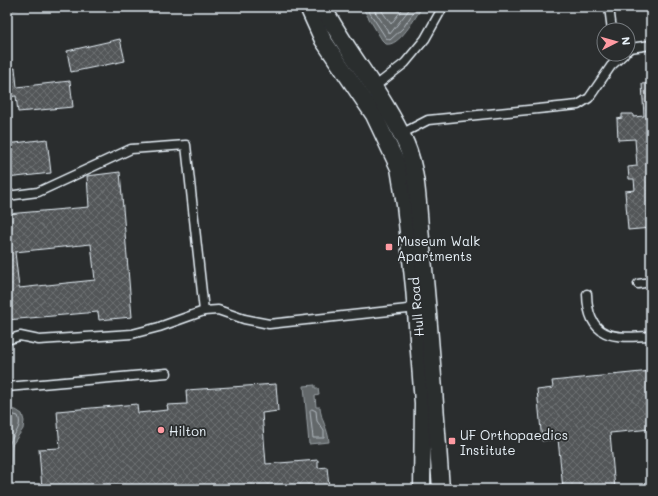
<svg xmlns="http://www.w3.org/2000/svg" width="658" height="496" font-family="Mali,sans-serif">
<defs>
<pattern id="building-cross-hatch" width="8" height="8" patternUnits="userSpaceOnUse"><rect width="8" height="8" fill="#535759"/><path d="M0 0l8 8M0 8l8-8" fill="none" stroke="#6c7072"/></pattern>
</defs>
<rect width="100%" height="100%" fill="#2a2d2e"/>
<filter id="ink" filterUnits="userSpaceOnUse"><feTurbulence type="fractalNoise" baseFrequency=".025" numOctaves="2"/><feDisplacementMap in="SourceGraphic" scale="8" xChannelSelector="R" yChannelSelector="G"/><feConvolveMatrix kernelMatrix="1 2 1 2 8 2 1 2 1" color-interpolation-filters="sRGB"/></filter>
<g filter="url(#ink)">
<g fill="#63686b" stroke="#989fa3">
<path d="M362,7h60c-7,11 -23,40 -36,37l-4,-4z"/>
<path d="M315,385v3h3l1,7 -4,1 1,11h4c1,14 8,21 9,35l-20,2 -5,-58z"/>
<polygon points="7,409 16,410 22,414 24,421 23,429 12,445 11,464 7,475"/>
</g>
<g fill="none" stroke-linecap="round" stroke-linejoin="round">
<g stroke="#b3bac0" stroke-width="1">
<polyline points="366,7 386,38 390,40 403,28 417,7"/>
<polyline points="372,7 390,34 411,7"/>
<polyline points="379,7 391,24 404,7"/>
<polygon points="312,409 316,411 317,421 324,431 324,438 313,438 310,411"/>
<path d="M7,413l11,3c6,14 -9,19 -11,37"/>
</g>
</g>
<g fill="url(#building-cross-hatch)" stroke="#e8f1f8" fill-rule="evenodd">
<polygon points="7,7 32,7 7,10"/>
<polygon points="120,39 125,61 71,72 67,51"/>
<polygon points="15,68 17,87 70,81 73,107 18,112 16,96 7,97 7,69"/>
<polygon points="651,83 651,228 628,230 625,191 635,190 634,179 629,179 628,167 637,166 635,139 618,140 617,119 622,118 622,114 633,114 633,117 644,116 642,84"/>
<polygon points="47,139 51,173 7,178 7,144"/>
<path d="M120,172l12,145 -33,3 -1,-8 -91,8v-106l82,-7 -2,-31zM91,244l4,36 -76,8 -4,-36z"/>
<polygon points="651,371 651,429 610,433 615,489 563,489 558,439 542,441 537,390 553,388 552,381"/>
<polygon points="276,384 278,411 262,413 266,464 318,460 318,468 327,467 329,487 322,487 322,489 42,489 39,449 60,448 57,411 137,404 138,413 168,410 167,405 187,404 186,390"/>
</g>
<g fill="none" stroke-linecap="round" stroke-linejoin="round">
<g stroke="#e8f1f8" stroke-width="11">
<g id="service">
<polyline points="611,7 609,7 612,30"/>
<polyline points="628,50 630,48 651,45"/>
<polyline points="373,88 405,63 425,39 443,7"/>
<polyline points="399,135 428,120 578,105 589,98 611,66 624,54"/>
<polyline points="7,196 38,192 131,149 186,145 204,311"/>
<polyline points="638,284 651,282"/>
<path d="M587,294c1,46 27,44 64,42"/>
<polyline points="7,340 20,336 39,340 132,334 159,327 204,311 218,310 244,319 269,324 417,308"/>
<polyline points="7,387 167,373"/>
</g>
</g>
<g stroke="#e8f1f8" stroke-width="19">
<g id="minor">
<polyline points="308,7 323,40 374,115 399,168 405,205 414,287 423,403 422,489"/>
<path d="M323,7c25,47 61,88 83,137 12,28 12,65 15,95 9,83 14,167 20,250"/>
</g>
</g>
<use href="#service" stroke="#2a2d2e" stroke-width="8"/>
<use href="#minor" stroke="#2a2d2e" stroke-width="16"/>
</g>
</g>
<g fill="#ff9aa2" stroke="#2a2d2e" stroke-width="1.5">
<rect x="385" y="243" width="8" height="8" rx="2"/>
<circle cx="161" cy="430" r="4"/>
<rect x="448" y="437" width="8" height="8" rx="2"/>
</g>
<g text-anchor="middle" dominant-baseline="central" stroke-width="3.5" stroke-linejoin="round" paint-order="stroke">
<g font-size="13" fill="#e8f1f8" stroke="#2a2d2e" text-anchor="start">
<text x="397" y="240">Museum Walk<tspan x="397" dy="15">Apartments</tspan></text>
<text x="169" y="430">Hilton</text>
<text x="460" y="434">UF Orthopaedics<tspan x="460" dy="15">Institute</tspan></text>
</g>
<g font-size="13" fill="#e8f1f8" stroke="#2a2d2e">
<text transform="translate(416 307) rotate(-95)">Hull Road</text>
</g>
</g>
<rect width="658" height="496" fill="none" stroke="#2a2d2e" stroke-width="24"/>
<rect x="12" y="12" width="634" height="472" fill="none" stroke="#e8f1f8" stroke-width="1.5" filter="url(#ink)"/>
<g transform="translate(616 42) rotate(84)"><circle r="19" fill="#2a2d2e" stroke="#767b7f"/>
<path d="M0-3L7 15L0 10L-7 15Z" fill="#ff9aa2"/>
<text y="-6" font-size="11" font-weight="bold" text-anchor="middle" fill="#e8f1f8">N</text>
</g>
</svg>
